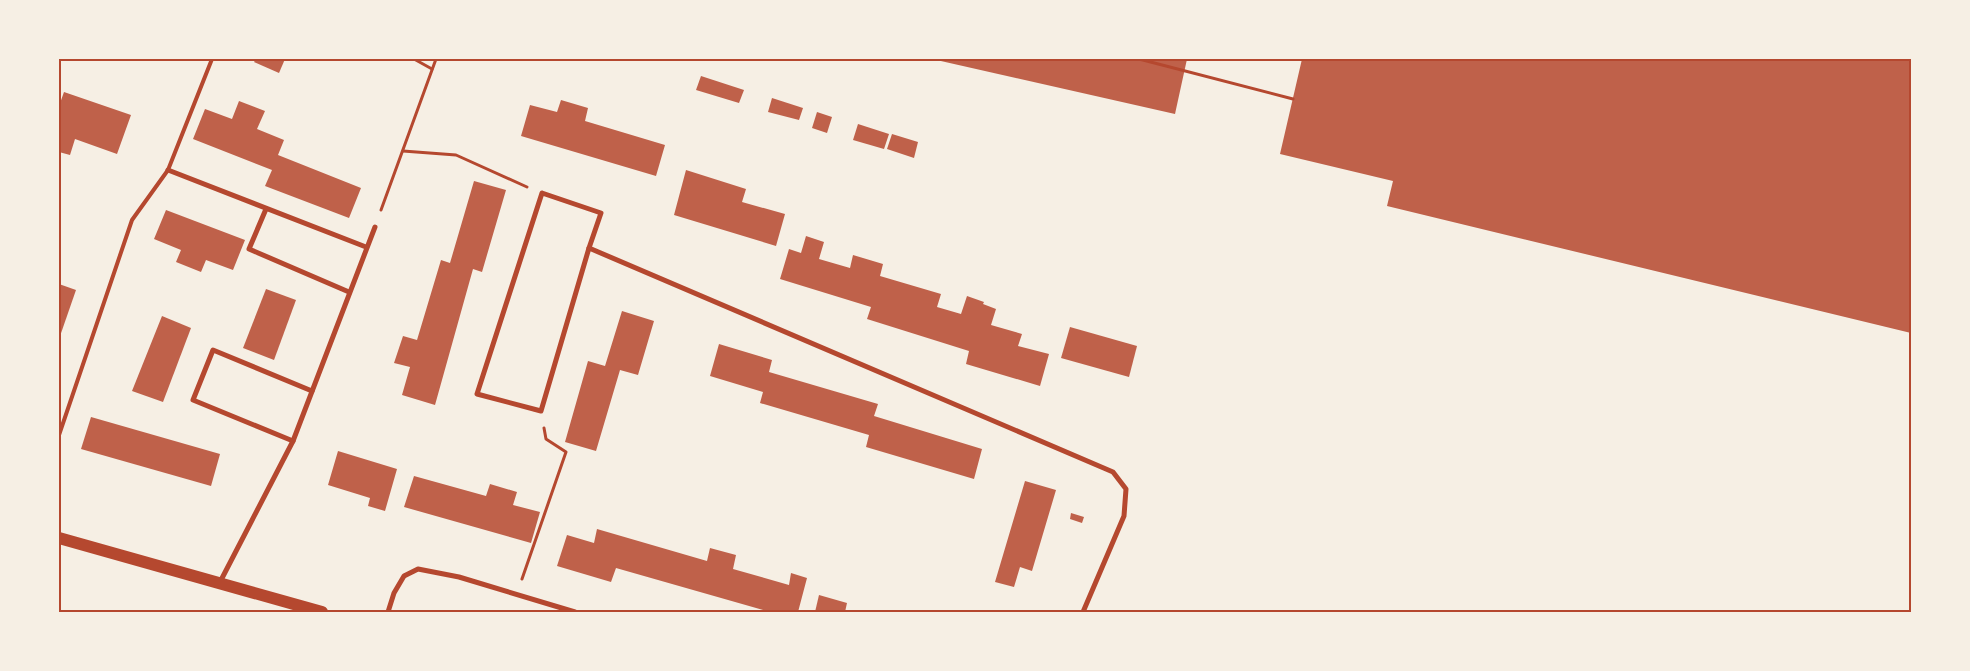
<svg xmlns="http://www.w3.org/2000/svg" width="1970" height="671" font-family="'PT Serif',serif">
<rect width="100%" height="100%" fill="#f6efe4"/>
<g fill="#bf614a">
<polygon points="256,59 285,59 279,73 254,62"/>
<polygon points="932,59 1187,59 1175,114"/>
<polygon points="1302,59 1911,59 1911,333 1387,206 1393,181 1280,154"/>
<polygon points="701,76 744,90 739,103 696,90"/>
<polygon points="64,92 131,115 117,154 75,139 70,155 59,152 59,106"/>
<polygon points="772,98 803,108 799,120 768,112"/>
<polygon points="561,100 588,108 585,121 665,145 656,176 521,136 530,105 557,112"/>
<polygon points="239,101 265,111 257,129 284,140 278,155 361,188 349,218 265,186 272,170 193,139 205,109 232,119"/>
<polygon points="817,112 832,117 827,133 812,128"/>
<polygon points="858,124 889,134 884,149 853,140"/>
<polygon points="892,134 918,142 914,158 887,149"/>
<polygon points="686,170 746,189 742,202 785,214 776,246 674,215"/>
<polygon points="474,181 506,190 482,272 473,269 435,405 402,395 410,367 394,363 403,336 417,340 441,260 450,263"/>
<polygon points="166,210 245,240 233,270 206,260 201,272 176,262 181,250 154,239"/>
<polygon points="806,236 824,242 819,259 850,268 853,255 883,264 880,276 941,294 937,307 961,314 967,296 984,302 983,304 996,309 991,325 1022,334 1018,346 1049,354 1040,386 966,364 969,351 867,319 871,307 780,279 789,249 801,253"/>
<polygon points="59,284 76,290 59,339"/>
<polygon points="266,289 296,300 274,360 243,348"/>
<polygon points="622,311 654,321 638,375 620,370 596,451 565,442 588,361 605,366"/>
<polygon points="162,316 191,328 163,402 132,391"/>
<polygon points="1070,327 1137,346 1129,377 1061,358"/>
<polygon points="719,344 772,360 769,372 878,404 874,416 982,449 974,479 866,447 869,435 760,403 763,392 710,376"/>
<polygon points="91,417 220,454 211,486 81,449"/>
<polygon points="338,451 397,469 385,511 368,506 370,498 328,485"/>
<polygon points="414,476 486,496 490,484 517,492 513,505 540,512 531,543 404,507"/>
<polygon points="1025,481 1056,490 1032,571 1020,567 1014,587 995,582"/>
<polygon points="1071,513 1084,517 1082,523 1070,519"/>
<polygon points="597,529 707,561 710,548 736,555 733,569 789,585 791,573 807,578 798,612 770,612 616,568 611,582 557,566 567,535 594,543"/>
<polygon points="819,595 847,603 845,612 815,612"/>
</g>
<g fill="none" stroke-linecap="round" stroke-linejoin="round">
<g stroke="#b5482f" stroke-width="3">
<polyline points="414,59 432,69"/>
<polyline points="1139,59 1293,99"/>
<polyline points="403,151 456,155 527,187"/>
<polyline points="381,210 436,59"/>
<polyline points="522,579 566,452 546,439 544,428"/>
</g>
<polyline stroke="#b5482f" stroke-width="4" points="59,435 132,220 168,170 212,59"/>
<g stroke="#b5482f" stroke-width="5">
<polyline points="168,170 366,247"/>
<polygon points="542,193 601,213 589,248 541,411 477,394"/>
<polyline points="266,209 249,249 349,292"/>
<polyline points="589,248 1113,472 1126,489 1124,516 1083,612"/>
<polyline points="293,441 193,400 213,350 312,391"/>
<polyline points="219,584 293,441 375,227"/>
<polyline points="388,612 394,593 404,576 418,569 459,577 575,612"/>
</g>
<polyline stroke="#b5482f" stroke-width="12" points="59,538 322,612"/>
</g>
<rect width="1970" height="671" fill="none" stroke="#f6efe4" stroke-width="120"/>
<rect x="60" y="60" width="1850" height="551" fill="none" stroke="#b5482f" stroke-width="2"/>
</svg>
